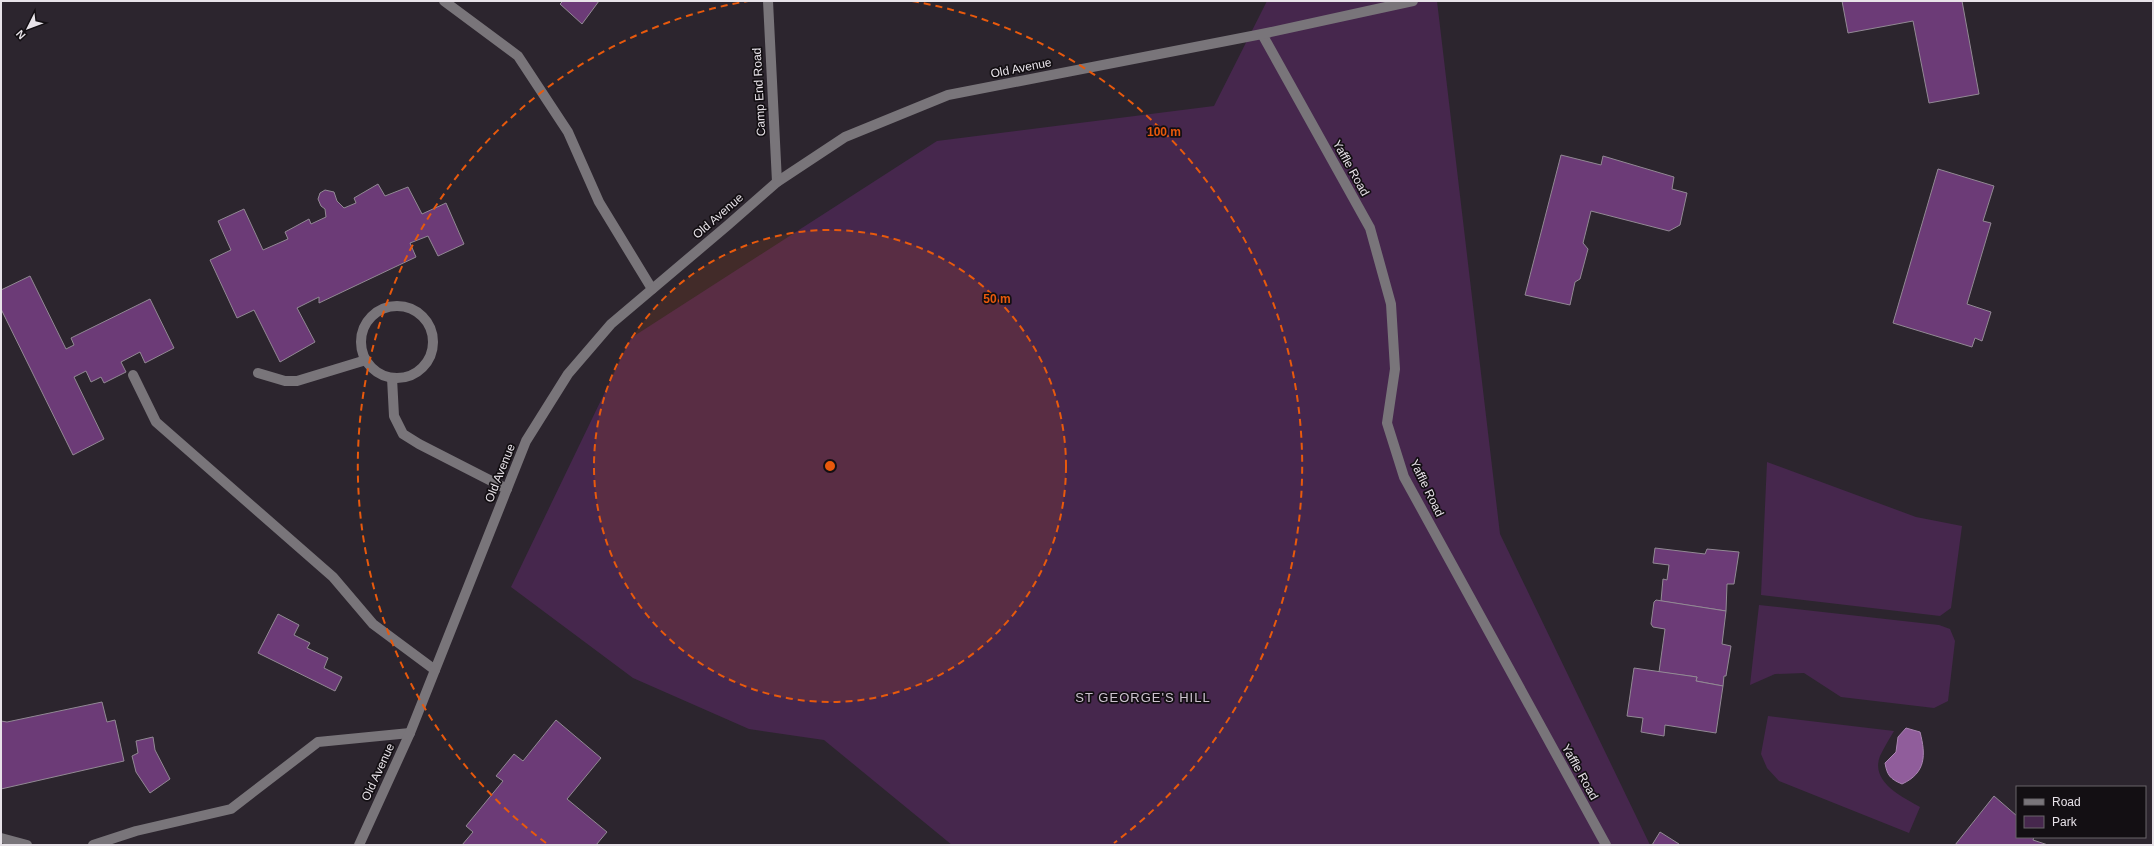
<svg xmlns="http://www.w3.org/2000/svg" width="2154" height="846" font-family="Arial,sans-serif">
<rect width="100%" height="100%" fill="#2c252e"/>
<g fill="#46274d">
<polygon points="1267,1 1437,1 1500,534 1650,845 952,845 824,740 749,729 633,678 511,587 631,338 937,141 1214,106"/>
<polygon points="1767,462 1916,517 1962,526 1951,608 1940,616 1761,595"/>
<polygon points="1759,605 1939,625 1950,629 1955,641 1948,701 1934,708 1841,697 1804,673 1775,674 1750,685"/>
<path d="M1768,716l126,15c-5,8 -10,17 -14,25 -10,26 22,41 40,51l-11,26 -130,-52 -12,-13 -6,-14z"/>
</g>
<path fill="#905d9b" stroke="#aa85b2" d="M1906,728l14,4c6,23 6,41 -18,52 -12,-5 -15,-9 -17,-21l11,-11 2,-15z"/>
<g fill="#6c3b77" stroke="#928994">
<polygon points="563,1 599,1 582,24 560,4"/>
<polygon points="1842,1 1962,1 1979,94 1929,103 1913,21 1848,33"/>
<polygon points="1561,155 1601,165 1603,156 1674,177 1672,189 1687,193 1680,225 1669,231 1591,211 1583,243 1588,249 1580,279 1575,282 1570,305 1525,295"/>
<polygon points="1938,169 1994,186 1983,221 1991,223 1967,304 1991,312 1982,341 1975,338 1972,347 1893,323"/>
<polygon points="378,184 385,196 408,187 422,214 446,203 464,244 438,256 428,236 410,243 416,257 319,303 319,297 297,308 315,342 280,362 254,310 237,318 210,260 231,250 218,221 244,209 263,250 288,239 285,232 309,219 311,224 326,217 325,209 321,206 318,199 320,193 325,190 334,192 337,201 344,208 356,203 354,198"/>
<polygon points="30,276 66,349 74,345 71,338 150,299 174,348 145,363 140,352 121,362 126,372 104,383 101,377 91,382 86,371 74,377 104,439 73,455 1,309 1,290"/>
<polygon points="1655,548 1705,554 1707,549 1739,552 1734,584 1727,584 1726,611 1661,601 1663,579 1667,580 1669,565 1653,563"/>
<polygon points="1656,600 1726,611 1722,644 1731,646 1726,676 1724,676 1723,686 1696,681 1697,677 1659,672 1665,629 1653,627 1651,624 1654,602"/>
<polygon points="278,614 299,625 294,635 310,643 307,648 328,658 324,668 342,677 335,691 258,653"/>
<polygon points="1634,668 1697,677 1696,681 1723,686 1716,733 1665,725 1664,736 1641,732 1643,718 1627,716"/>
<polygon points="102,702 107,722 115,720 124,761 1,789 1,721 7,722"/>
<polygon points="556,720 601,758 567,799 607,832 596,845 462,845 473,832 466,826 503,781 496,776 514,754 523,761"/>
<polygon points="153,737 155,750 170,779 150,793 136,772 132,756 138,753 136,741"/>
<polygon points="1994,796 2017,816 2017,837 2034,837 2033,840 2048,845 1955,845"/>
<polygon points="1660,832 1679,844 1679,845 1652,845"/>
</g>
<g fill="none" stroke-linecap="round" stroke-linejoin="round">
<g stroke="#79757a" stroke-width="10">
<polyline points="444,1 518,56 568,132 599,202 652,289"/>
<polyline points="768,1 777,182"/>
<polyline points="1262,34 1370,228 1391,304 1395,369 1387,423 1404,477 1606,845"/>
<circle cx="397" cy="342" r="36"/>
<polyline points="258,373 285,381 297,381 366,360"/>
<polyline points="133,375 156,422 333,577 373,624 435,670"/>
<polyline points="392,378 394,416 403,434 419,444 507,489"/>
<polyline points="1,838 27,845"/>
<polyline points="93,845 136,831 231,809 318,742 410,733"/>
<polyline points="359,845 410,733 526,441 568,374 611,324 728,225 777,182 845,137 948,95 1262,34 1413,1"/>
</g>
</g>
<circle cx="830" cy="466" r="236" fill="#e8590c" fill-opacity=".12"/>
<g fill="none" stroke="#e8590c" stroke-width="2" stroke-dasharray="7 5">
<circle cx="830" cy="466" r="236"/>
<path d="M546 843A472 472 0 0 1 748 1M912 1A472 472 0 0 1 1114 843"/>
</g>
<g text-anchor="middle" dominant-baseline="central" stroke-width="3.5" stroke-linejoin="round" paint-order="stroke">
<g font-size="12" fill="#e8e3e9" stroke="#130f13">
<text transform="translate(1021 68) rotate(-11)">Old Avenue</text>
<text transform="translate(759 92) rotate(-93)">Camp End Road</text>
<text transform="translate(1351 168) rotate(61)">Yaffle Road</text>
<text transform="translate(718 216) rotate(-41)">Old Avenue</text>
<text transform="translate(500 473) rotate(-68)">Old Avenue</text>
<text transform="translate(1427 488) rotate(64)">Yaffle Road</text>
<text transform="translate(378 772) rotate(-65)">Old Avenue</text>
<text transform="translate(1580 772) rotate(61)">Yaffle Road</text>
</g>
<g font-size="13" letter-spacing="1" fill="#cdc3cf" stroke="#130f13">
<text x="1143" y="697">ST GEORGE'S HILL</text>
</g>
</g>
<circle cx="830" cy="466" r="6" fill="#e8590c" stroke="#130f13" stroke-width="2"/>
<g font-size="12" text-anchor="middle" font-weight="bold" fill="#e8590c" stroke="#130f13" stroke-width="3.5" stroke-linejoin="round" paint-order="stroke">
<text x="1164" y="136">100 m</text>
<text x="997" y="303">50 m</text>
</g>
<rect width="2154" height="846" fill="none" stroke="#e8e3e9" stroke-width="4"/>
<rect x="2016" y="786" width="130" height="52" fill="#130f13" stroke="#686469"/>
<rect x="2024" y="799" width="20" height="6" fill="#79757a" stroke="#686469"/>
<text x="2052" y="806" font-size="12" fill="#e8e3e9">Road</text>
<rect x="2024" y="816" width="20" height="12" fill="#46274d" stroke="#686469"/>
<text x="2052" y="826" font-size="12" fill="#e8e3e9">Park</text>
<g transform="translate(28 28) rotate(228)" stroke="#130f13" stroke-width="3" paint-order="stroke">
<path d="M0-3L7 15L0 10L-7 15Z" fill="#e8e3e9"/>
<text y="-6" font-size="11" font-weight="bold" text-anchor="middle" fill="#e8e3e9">N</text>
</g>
</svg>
